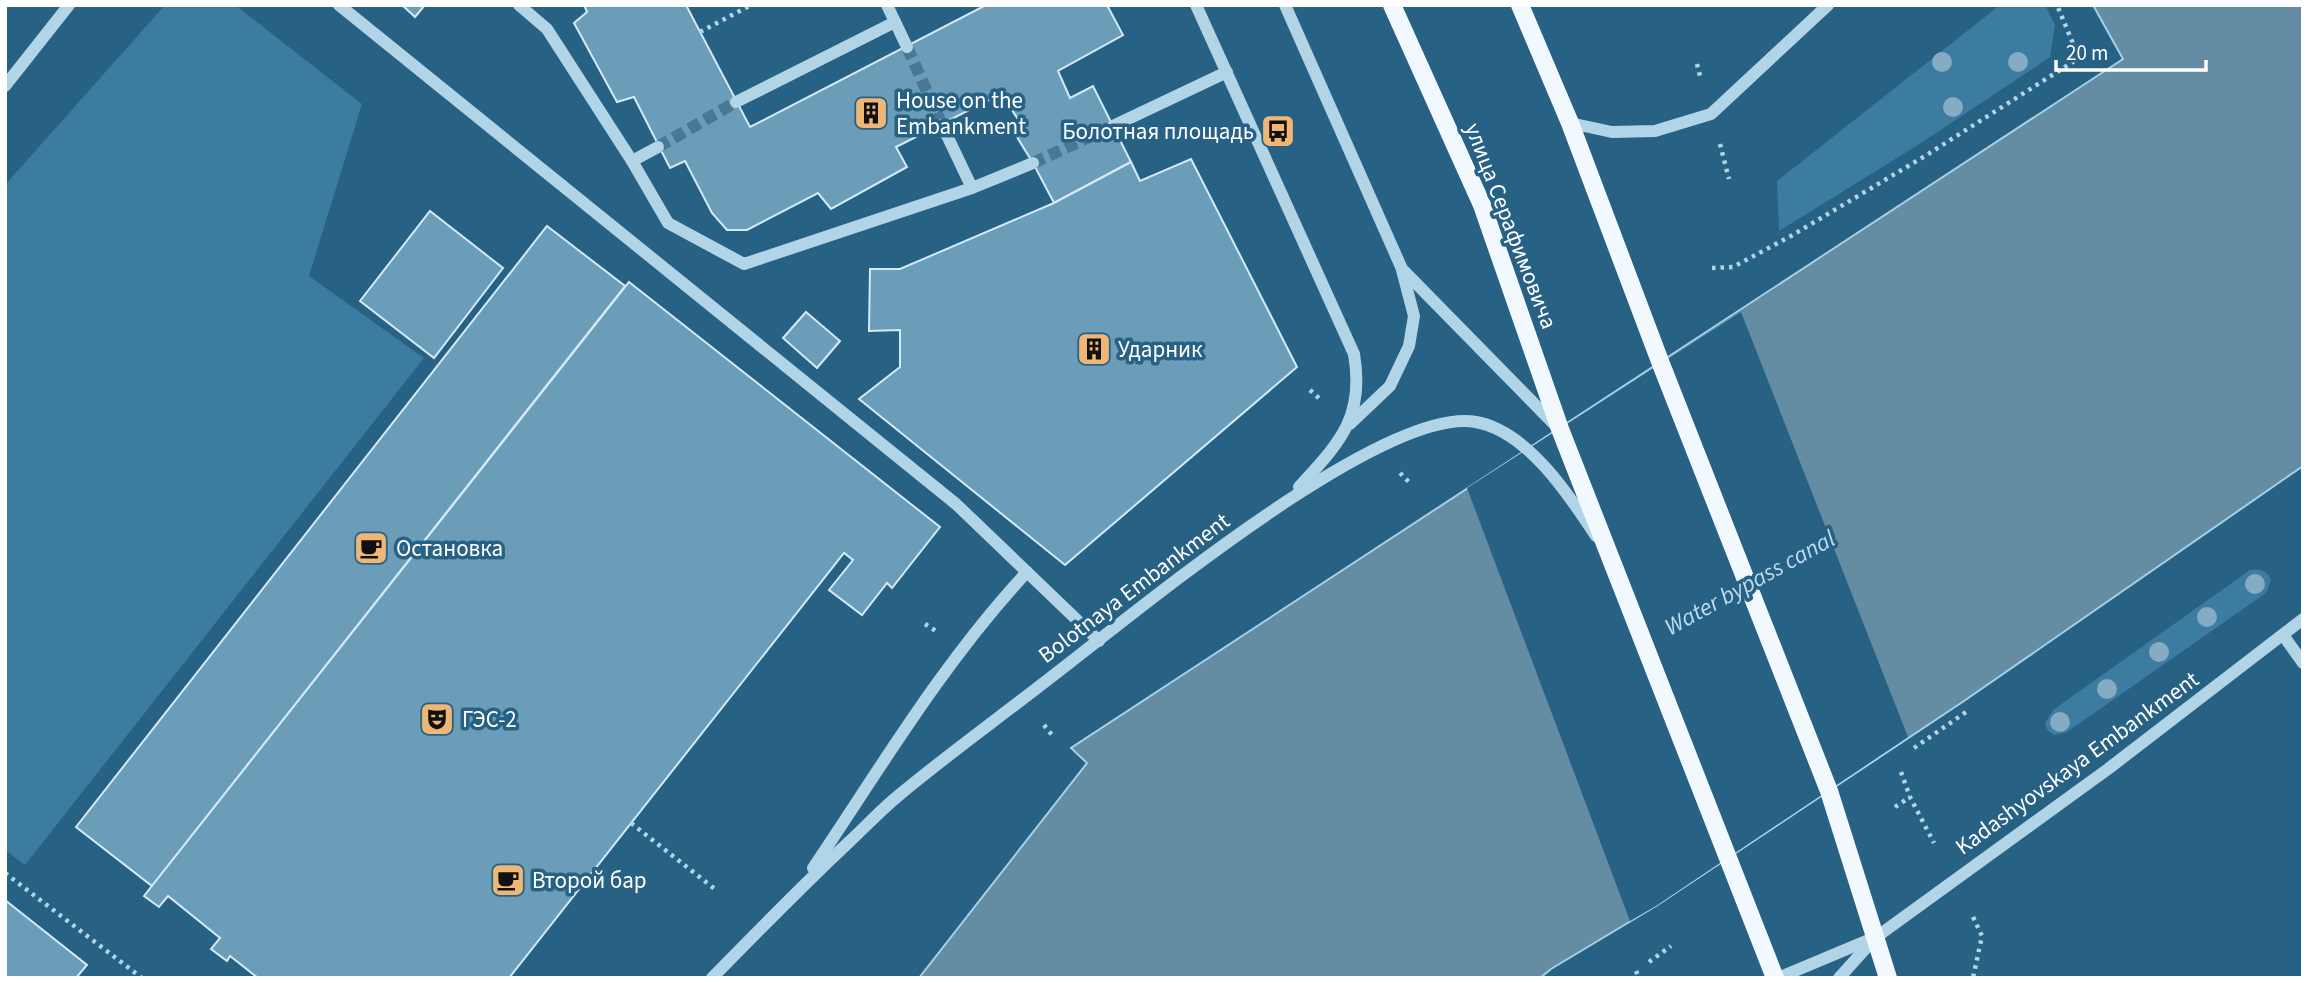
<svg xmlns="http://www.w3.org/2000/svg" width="2308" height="983" font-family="'Source Sans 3',sans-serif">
<rect width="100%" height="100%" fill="#276184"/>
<g fill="#3b7ca0">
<polygon points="165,5 235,5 362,104 309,276 424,358 25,865 5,850 5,185"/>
<polygon points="2000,5 2045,5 2055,25 2050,57 1918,145 1779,231 1777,181"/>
<path d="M2250,570c10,-1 17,0 21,10l-5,13 -199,139 -13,3 -7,-5 -2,-7 8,-13z"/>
</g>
<path fill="#648ca3" stroke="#a5d1e8" stroke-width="2" d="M2093,5h210v461l-339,235 -308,205 -105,63 -11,9h-621l168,-215 -16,-15c351,-230 703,-458 1052,-689z"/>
<polygon fill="#276184" points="1741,312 1908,737 1656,906 1630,921 1467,488"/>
<g fill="#6b9db9" stroke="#d4eaf6" stroke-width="2">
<polygon points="402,5 425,5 415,17"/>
<polygon points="584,5 686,5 750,127 986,5 1107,5 1123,35 1058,71 1070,98 1093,86 1131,162 1054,203 1033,163 1012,129 1022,125 1001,94 896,147 907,167 831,209 818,193 747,230 727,230 712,213 685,161 670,168 634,97 617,102 574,23 587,12"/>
<polygon points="1191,159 1297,367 1065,565 859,399 900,367 900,330 869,331 870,269 900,269 1054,203 1131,162 1140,181"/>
<polygon points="430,211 503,268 434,358 360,301"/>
<polygon points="547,226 625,286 152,886 76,827"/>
<polygon points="629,282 940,527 892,588 887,583 862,615 829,590 853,560 844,553 509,978 258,978 230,956 227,961 211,949 220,938 168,896 159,907 144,896"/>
<polygon points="806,312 840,341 817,368 783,338"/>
<polygon points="5,900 87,965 76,978 5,978"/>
</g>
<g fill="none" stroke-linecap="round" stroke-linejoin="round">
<g stroke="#477996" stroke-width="12" stroke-dasharray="12 6" stroke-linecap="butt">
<polyline points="907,47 942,125"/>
<polyline points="658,147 736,102"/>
<polyline points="1033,163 1113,126"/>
</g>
<g stroke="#b1d4e7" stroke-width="4.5" stroke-dasharray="3.5 5" stroke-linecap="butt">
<polyline points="700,32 751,5"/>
<polyline points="1697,64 1701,80"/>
<polyline points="1720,144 1729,179"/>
<polyline points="1712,268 1733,267 1791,236 1925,156 2079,58 2057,5"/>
<polyline points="1310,390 1322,401"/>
<polyline points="1400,473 1412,485"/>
<polyline points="925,624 936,631"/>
<polyline points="1044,725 1052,735"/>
<polyline points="1914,748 1969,710"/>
<polyline points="1901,772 1910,797 1934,843"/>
<polyline points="1895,807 1910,797"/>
<polyline points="631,823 716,890"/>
<polyline points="5,873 142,978"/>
<polyline points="1973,917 1982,936 1973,978"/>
<polyline points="1649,962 1671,946"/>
<polyline points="1636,971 1639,978"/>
</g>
<g stroke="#b1d4e7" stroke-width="12">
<polyline points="339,5 956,504 1099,641"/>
<polyline points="519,5 547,29 632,161 668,223 744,264 972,188 1033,163"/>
<polyline points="887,5 907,47"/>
<path d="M1196,5l158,349c11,64 -15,89 -55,133"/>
<polyline points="1285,5 1402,269 1557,427"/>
<polyline points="5,86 69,5"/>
<polyline points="736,102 895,22"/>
<polyline points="1570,123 1612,132 1655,131 1711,114 1828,5"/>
<polyline points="942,125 972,188"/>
<polyline points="1113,126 1227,72"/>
<polyline points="632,161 658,147"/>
<polyline points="1350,424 1390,386 1409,346 1414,316 1402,270"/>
<polyline points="2283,635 2303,663"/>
<path d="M813,868c68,-101 131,-207 214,-296"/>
<path d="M712,978c45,-46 90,-92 137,-136 16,-15 32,-32 49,-46 49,-41 102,-79 152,-118 79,-60 332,-273 426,-256 51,9 93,73 120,114"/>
<polyline points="1778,978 1871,939"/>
<polyline points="1839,978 1875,938 2108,769 2303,619"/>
</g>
<g stroke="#f2f9fe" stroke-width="18">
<polyline points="1392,5 1482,205 1560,429 1775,978"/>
<polyline points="1520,5 1570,123 1661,364 1829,791 1888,978"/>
</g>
</g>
<g fill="#86acc3">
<circle cx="1942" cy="62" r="10"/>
<circle cx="2018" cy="62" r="10"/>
<circle cx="1953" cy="107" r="10"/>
<circle cx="2255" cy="584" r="10"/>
<circle cx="2207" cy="617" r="10"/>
<circle cx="2159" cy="652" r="10"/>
<circle cx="2107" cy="689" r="10"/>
<circle cx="2060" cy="722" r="10"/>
</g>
<defs>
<g id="building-square" transform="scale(1.75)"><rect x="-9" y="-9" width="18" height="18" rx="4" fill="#f0b676" stroke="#276184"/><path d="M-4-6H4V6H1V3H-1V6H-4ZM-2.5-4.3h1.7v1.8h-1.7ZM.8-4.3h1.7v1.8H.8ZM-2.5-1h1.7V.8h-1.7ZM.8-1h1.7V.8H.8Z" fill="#111"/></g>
<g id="bus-square" transform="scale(1.75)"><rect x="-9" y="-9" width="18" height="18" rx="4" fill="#f0b676" stroke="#276184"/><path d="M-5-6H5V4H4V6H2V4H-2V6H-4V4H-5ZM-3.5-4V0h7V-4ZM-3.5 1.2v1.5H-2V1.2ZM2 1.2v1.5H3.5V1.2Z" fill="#111"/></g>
<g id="cafe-square" transform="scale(1.75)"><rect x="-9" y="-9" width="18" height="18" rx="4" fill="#f0b676" stroke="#276184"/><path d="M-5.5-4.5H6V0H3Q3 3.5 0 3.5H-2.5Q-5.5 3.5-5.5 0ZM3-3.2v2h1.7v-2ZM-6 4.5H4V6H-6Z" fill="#111"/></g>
<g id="theatre-square" transform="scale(1.75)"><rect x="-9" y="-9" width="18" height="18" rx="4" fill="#f0b676" stroke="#276184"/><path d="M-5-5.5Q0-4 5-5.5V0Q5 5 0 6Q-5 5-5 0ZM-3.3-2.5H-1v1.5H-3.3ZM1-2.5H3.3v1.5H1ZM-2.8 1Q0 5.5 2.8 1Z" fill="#111"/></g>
</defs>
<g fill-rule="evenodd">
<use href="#building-square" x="871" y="113"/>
<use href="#bus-square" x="1278" y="131"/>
<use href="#building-square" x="1094" y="349"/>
<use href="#cafe-square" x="371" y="548"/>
<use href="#theatre-square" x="437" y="719"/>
<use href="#cafe-square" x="508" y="880"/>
</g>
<g text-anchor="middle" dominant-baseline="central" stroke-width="7" stroke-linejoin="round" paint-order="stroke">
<g font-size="23" fill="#fff" stroke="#276184" text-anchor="start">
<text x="896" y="100">House on the<tspan x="896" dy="26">Embankment</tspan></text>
<text x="1254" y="131" text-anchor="end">Болотная площадь</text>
<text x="1118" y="349">Ударник</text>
<text x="396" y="548">Остановка</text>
<text x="462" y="719">ГЭС-2</text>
<text x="532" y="880">Второй бар</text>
</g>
<g font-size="23" fill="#fff" stroke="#276184">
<text transform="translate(1511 226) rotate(69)">улица Серафимовича</text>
<text transform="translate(1134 588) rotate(-37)">Bolotnaya Embankment</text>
<text transform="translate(2077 763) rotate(-36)">Kadashyovskaya Embankment</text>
</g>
<g font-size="24" font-style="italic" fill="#bcddef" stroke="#276184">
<text transform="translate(1750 583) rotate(-29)">Water bypass canal</text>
</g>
</g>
<rect width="2308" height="983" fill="none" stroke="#ffffff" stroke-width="14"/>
<path d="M2056 60v10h150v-10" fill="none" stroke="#ffffff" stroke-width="3.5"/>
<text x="2066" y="60" font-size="21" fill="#ffffff" stroke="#276184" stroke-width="5" paint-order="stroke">20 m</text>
</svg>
